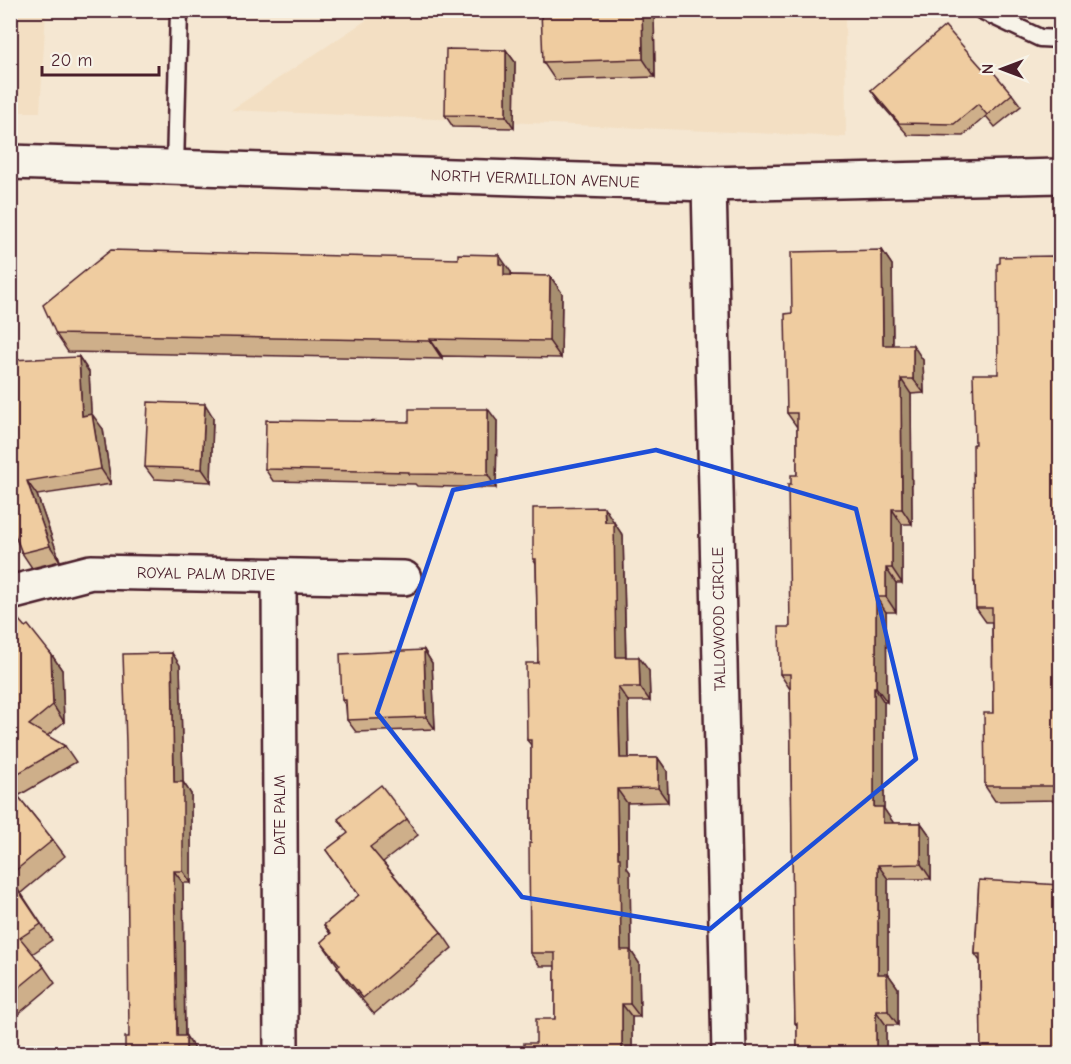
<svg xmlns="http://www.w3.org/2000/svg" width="1071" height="1064" font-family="'Comic Neue',sans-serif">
<rect width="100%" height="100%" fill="#f5e7d2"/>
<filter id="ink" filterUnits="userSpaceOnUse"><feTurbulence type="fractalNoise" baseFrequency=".0167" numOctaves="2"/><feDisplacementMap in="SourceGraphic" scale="12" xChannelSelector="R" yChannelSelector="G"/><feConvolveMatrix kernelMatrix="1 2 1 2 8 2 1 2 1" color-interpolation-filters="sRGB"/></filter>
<g filter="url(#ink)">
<g fill="#f3dfc3">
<polygon points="10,11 46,11 40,112 11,112"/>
<polygon points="380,11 845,11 846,137 231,110"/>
</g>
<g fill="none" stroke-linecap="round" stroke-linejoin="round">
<g stroke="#4a1f2b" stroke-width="21">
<g id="service">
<polyline points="981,10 1040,38 1060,39"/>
<polyline points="175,168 179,10"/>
</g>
</g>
<g stroke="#4a1f2b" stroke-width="38">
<g id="minor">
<polyline points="709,184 729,1054"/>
<polyline points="279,576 281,1054"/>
<polyline points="10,593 91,572 404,578"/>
</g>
</g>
<g stroke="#4a1f2b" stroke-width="38">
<polyline id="tertiary" points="10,162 709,184 1060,176"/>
</g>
<use href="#service" stroke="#f7f3e8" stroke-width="16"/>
<use href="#minor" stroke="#f7f3e8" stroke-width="33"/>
<use href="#tertiary" stroke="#f7f3e8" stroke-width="33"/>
</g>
<g fill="#ceaf8a" stroke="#4a1f2b" stroke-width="1.5">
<polygon points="654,10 655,77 555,80 543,62"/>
<polygon points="506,50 515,62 514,128 453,127 445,115"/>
<polygon points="984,70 1012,94 1021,106 995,127 986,116 963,136 908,135 880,103 871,90"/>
<polygon points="882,250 892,265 893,345 923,360 924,393 911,394 912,524 902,524 902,583 896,583 896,612 886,612 887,702 884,702 884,809 893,823 921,823 931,837 931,879 888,879 888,974 898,988 898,1025 886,1025 886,1053 797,1053 797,1026 795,1023 790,689 780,674 790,627 791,484 797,475 797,427 787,413 792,313"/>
<polygon points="458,259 511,272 512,275 550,276 562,293 561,358 442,356 442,359 68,352 56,334"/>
<polygon points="1060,265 1060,800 995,801 985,786 993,713 992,622 986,622 976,608 975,584 974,582 975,444 998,374"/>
<polygon points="79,357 89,372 91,415 103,429 111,484 37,495 60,561 32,568 22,553 10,522"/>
<polygon points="213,417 211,482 154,479 145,467"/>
<polygon points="497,421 496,488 417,486 415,484 273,481 265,469 409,422"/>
<polygon points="614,521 614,523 623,536 626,657 649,671 650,701 628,701 629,758 658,758 667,771 668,802 627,803 627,868 630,872 631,951 639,963 640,1017 632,1017 632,1053 536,1043 555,1019 555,966 540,966 530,953 531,843 531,745 527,740 538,663 536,564 533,559"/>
<polygon points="10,613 51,654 62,670 64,722 47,736 65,746 76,762 18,796 53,840 65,856 21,893 52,940 32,954 44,967 55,983 10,1021"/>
<polygon points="424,650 432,663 435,729 356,732 347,720 346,706 342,700"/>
<polygon points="180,665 183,782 191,794 191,883 183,883 185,1036 194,1048 194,1053 129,1037"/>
<polygon points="407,819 418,835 383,862 441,932 452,948 374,1014 348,983 337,967 338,966 321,942 330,934 324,925 359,895 326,850"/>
<polygon points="979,880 1060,1053 982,1053 981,1052 980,961 975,954"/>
</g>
<g fill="#a78f70" stroke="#4a1f2b" stroke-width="1.5">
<polygon points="642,10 654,10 655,77 643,59"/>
<polygon points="506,50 515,62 514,128 506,116"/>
<polygon points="882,250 892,265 893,360 883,345"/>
<polygon points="499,255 511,272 511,275 516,282 504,275 499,264"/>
<polygon points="1054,256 1060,265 1060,444 1056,354"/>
<polygon points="550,276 562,293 561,358 549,341"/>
<polygon points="430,339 442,356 442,359 430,341"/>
<polygon points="913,345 923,360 924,393 913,379"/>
<polygon points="79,357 89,372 92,430 82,416"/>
<polygon points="901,379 911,394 912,524 902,509"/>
<polygon points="205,404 213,417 211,482 202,469"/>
<polygon points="488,409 497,421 496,488 488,475"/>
<polygon points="92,414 103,429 111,484 101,469"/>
<polygon points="27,481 37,495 60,561 50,546"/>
<polygon points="604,507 623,536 626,671 616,657"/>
<polygon points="892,509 902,524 902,583 892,568"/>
<polygon points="886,568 896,583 896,612 886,597"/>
<polygon points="876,597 886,612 887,702 876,687"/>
<polygon points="424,650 432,663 435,729 426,717"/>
<polygon points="172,653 180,665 183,782 191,794 191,883 183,871 174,782"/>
<polygon points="51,654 62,670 64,722 53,705"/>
<polygon points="639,657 649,671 650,701 640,687"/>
<polygon points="618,687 628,701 629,772 620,758"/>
<polygon points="874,687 884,702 884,809 893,822 893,838 874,807"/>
<polygon points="658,758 667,771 668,802 658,788"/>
<polygon points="617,789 627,803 627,868 630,872 631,951 639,963 640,1017 630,1004 621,950 618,858"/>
<polygon points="921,823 931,837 931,879 921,864"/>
<polygon points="878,865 888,879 888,974 898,988 898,1025 888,1011 878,974"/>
<polygon points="174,871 183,883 185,1048 177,1036"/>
<polygon points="622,1004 632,1017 632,1053 622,1053"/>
<polygon points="876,1011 886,1025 886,1053 876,1053"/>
<polygon points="186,1036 194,1048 194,1053 186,1053"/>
</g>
<g fill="#efcca0" stroke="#4a1f2b" stroke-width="1.5">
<polygon points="541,10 642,10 643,59 543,62"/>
<polygon points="945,26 984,70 989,67 1012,94 987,115 978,104 954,124 899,123 871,90"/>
<polygon points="446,49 506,50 506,116 445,115"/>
<polygon points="111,250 458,259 458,254 499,255 499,264 504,265 504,275 550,276 549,341 430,339 430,341 56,334 43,305"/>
<polygon points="882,250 883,345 913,345 913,379 901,379 902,509 892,509 892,568 886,568 886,597 876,597 876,687 874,687 874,807 883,807 883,823 921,823 921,864 878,865 878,974 887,974 888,1011 876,1011 876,1053 797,1053 797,1023 795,1023 793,934 790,674 780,674 779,627 790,627 788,484 791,484 791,475 797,475 797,413 787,413 785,314 792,313 791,252"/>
<polygon points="1054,256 1056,354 1059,354 1060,443 1060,786 985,786 984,713 993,713 992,608 976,608 975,582 974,582 973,444 975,444 973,374 998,374 997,264 1000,263 1000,257"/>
<polygon points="79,357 82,416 92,414 101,469 27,481 50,546 22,553 10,522 10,360"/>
<polygon points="148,402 205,404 202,469 145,467"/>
<polygon points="409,409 488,409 488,475 409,474 409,472 265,469 266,420 409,422"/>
<polygon points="604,507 605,522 614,522 616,657 639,657 640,687 618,687 620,758 658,758 658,788 617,789 618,858 620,858 621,950 630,950 630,1004 622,1004 622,1053 524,1053 524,1043 536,1043 536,1019 555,1019 555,953 530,953 529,843 531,843 531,740 527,740 526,663 538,663 536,559 533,559 533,508"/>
<polygon points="12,612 25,627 28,625 51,654 53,705 29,725 65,746 10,778 10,613"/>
<polygon points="424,650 426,717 347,720 346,700 342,700 340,654"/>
<polygon points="172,653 174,782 183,782 183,871 174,871 177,1036 186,1036 186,1053 125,1053 125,1037 129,1037 126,743 123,654"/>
<polygon points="381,785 407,819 370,847 441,932 363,998 337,967 340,965 321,942 331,933 324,925 359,895 326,850 348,833 338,819"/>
<polygon points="10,786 53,840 10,875"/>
<polygon points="10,878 41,924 20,938 44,967 10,995"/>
<polygon points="979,880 1060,885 1060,1053 992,1053 992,1052 981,1052 980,954 975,954"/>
</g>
</g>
<path fill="none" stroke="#1d4ed8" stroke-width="4.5" stroke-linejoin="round" d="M656,450l200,59 60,250 -206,170 -188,-32 -145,-184 76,-223z"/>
<g text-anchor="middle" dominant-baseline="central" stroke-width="6" stroke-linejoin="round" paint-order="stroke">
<g font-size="16" fill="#4a1f2b" stroke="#f7f3e8">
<text transform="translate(535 179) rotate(2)">NORTH VERMILLION AVENUE</text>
<text transform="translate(206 574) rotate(1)">ROYAL PALM DRIVE</text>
<text transform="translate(719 619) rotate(-91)">TALLOWOOD CIRCLE</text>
<text transform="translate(280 815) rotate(-90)">DATE PALM</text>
</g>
</g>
<rect width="1071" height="1064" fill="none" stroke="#f7f3e8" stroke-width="36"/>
<rect x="18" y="18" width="1035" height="1028" fill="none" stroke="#4a1f2b" stroke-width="2" filter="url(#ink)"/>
<g transform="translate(1002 69) rotate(270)" stroke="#f7f3e8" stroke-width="4.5" paint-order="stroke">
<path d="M0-4.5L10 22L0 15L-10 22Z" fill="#4a1f2b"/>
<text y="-9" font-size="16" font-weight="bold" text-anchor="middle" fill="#4a1f2b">N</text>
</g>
<path d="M42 66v9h117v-9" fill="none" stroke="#4a1f2b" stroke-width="3"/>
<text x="51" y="66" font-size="18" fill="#4a1f2b" stroke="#f7f3e8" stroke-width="4.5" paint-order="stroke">20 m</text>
</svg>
